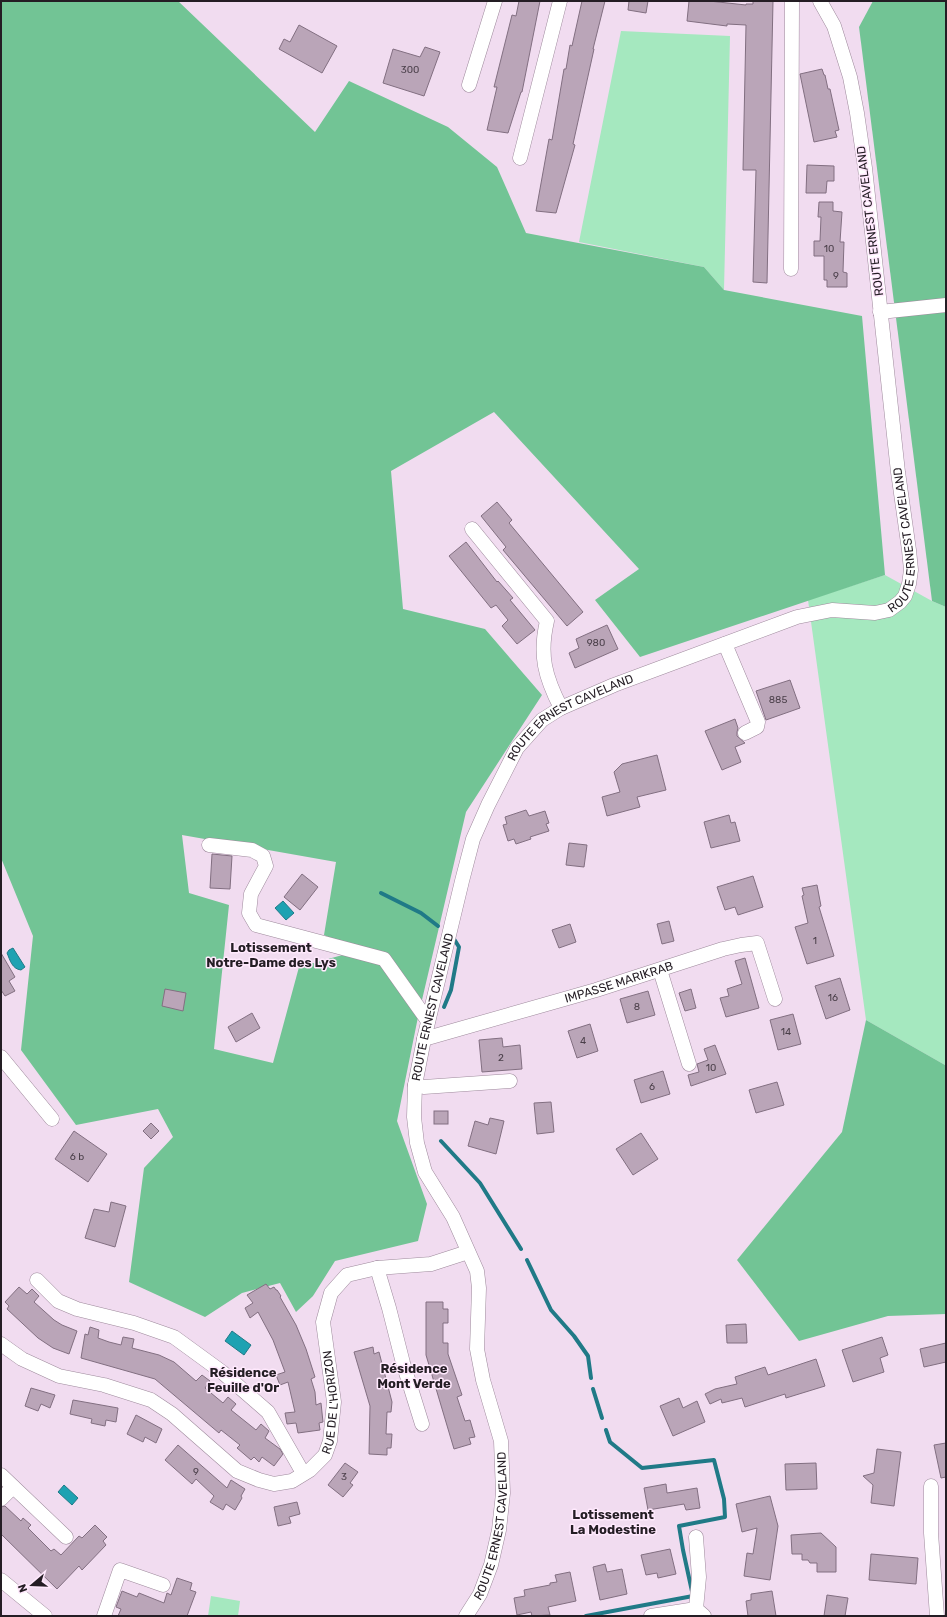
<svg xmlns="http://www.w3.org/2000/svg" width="947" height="1617" font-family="Rubik,sans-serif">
<rect width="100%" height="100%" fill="#f1dcf0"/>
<g fill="#a5e8bf">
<polygon points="621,31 730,36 724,290 704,267 579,242"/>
<polygon points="885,575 932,601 946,607 946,1067 945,1065 866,1020 808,600"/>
<polygon points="211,1596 240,1601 238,1616 208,1616"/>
</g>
<g fill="#72c495" fill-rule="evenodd">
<path d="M1,1h177l137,131 34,-51 99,46 49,40 29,66 178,34 20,23 138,26 23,259 -245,82 -45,-57 44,-31 -145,-157 -103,59 12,138 82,20 57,66 -76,117 -48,205 -21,104 30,83 -9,37 -83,20 -22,35 -17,16 -16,-29 -38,10 -37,24 -76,-35 15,-114 29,-31 -15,-28 -82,16 -55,-75 12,-114 -32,-78zM182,835l154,27 -12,73 33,16 -58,16 -26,96 -59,-14 15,-144 -40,-12z"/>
<polygon points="873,1 946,1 946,607 932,601 859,27"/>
<polygon points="866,1020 945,1065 946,1067 946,1314 888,1316 799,1341 737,1260 842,1132"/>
</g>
<g fill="#1ea2b2" stroke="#207a87">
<polygon points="283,901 294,913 286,920 275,908"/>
<path d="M13,948l12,19 -4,3c-9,-1 -11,-10 -14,-17l2,-3z"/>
<polygon points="232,1331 251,1345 244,1355 225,1341"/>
<polygon points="64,1485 78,1498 72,1505 58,1492"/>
</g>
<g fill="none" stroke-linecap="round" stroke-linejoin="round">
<g stroke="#207a87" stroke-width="4">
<polyline points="381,893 421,913 438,926"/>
<polyline points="444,1007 451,990 459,947 454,939"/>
<polyline points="441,1141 480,1183 521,1249"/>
<polyline points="527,1260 551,1310 574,1336 588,1356 591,1378"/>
<polyline points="593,1389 602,1418"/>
<polyline points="586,1616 693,1596 683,1550 679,1526 725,1517 724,1499 714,1460 642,1468 610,1442 606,1430"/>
</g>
</g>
<g fill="#baa5b8" stroke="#826f81">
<polygon points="519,1 540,1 522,92 521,92 508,133 487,130 497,87 494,87 512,15 516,16"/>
<polygon points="582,1 605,1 593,49 594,49 573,144 575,145 556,213 536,211 549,139 552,140 564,69 566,69 570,45 572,46"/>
<polygon points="629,1 648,1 646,13 628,10"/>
<polygon points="689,1 709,1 746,5 746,4 753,4 753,1 773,1 767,283 753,282 756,170 743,170 746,25 727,24 727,26 687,21"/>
<polygon points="299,25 337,46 322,73 279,49 284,39 290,42"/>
<polygon points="425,47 440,52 424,96 383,83 393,49 420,57"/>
<polygon points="822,69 824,75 825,75 828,89 830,89 839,130 835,131 837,137 814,142 800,74"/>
<polygon points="807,165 834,166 834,181 827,181 826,193 806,193"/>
<polygon points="819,202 833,202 833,211 842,212 840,242 844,242 843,272 847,273 847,287 827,287 827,280 824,280 824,256 814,256 814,241 820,241 821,217 818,217"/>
<polygon points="497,502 512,520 509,523 583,612 567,626 503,550 506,547 481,516"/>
<polygon points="466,542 497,582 498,581 513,598 510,600 535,630 517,644 502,626 508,620 496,605 491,608 449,556"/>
<polygon points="607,625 618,649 575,668 569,653 579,648 576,639"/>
<polygon points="790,680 800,708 766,720 756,691"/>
<polygon points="735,719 738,728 737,732 737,736 745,743 735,747 741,762 722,770 705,731"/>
<polygon points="657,755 666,790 637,797 640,807 607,816 602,797 620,792 614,772 622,764"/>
<polygon points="526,810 529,816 545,811 549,823 546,824 549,831 530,837 531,839 516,844 514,839 508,841 503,825 507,824 505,817"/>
<polygon points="729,815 731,823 735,822 740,841 711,848 704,822"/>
<polygon points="569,843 587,845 584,867 566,865"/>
<polygon points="212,854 232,856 230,889 210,888"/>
<polygon points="302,874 318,887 300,910 284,897"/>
<polygon points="753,876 763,907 738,915 735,907 725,910 717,887"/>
<polygon points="817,885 821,906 819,907 834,956 807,964 795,927 808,923 802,896 804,895 802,888"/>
<polygon points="669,921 674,941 662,944 657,924"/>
<polygon points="570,924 576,942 559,948 552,930"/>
<polygon points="1,953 15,977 9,981 15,991 5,996 1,990"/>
<polygon points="745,958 759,1008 726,1017 720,998 729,996 727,989 742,984 735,961"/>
<polygon points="840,978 850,1010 826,1019 815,986"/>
<polygon points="165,989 186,993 183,1011 162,1006"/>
<polygon points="691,989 696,1008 685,1011 679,993"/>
<polygon points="648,991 655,1015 627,1023 620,999"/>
<polygon points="252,1013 260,1028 236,1042 228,1027"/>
<polygon points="793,1014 801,1044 778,1050 770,1020"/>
<polygon points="590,1024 598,1051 577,1058 568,1031"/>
<polygon points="502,1038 503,1047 520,1045 522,1069 482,1072 479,1040"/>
<polygon points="715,1045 726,1074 691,1086 688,1075 699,1072 697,1064 708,1060 704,1049"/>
<polygon points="663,1071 670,1094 641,1103 634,1080"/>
<polygon points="777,1082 784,1105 756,1113 749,1090"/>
<polygon points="551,1102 554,1132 537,1134 534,1103"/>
<rect x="434" y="1111" width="14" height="13"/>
<polygon points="490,1118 504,1121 496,1154 468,1146 475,1121 488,1125"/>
<polygon points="151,1123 159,1131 151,1139 143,1131"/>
<polygon points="74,1131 107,1154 88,1182 55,1159"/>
<polygon points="641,1133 658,1159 633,1175 616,1149"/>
<polygon points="111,1202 126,1206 115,1247 85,1238 94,1209 109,1212"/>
<polygon points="266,1284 270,1289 274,1287 276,1290 277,1290 281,1296 280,1297 296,1325 306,1349 315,1377 311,1379 315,1392 316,1405 321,1403 323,1422 319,1423 320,1430 298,1433 296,1423 287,1424 285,1413 295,1412 288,1382 280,1385 276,1375 285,1372 273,1340 258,1312 250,1318 245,1308 253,1303 247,1295"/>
<polygon points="19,1287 27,1294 32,1289 39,1296 34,1302 54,1320 62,1325 77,1331 69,1354 53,1348 38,1338 7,1309 9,1306 5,1302"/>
<polygon points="426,1302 443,1302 443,1309 448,1309 448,1323 443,1323 443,1343 448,1343 448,1354 462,1395 457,1397 465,1421 470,1420 475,1437 469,1438 471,1444 454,1449 426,1355"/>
<polygon points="746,1324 747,1343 727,1343 726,1325"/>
<polygon points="90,1327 99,1330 98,1338 109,1342 121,1345 123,1337 134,1339 132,1348 159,1355 174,1362 196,1381 202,1375 210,1381 205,1388 223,1403 228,1397 236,1404 231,1410 256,1430 261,1424 269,1431 265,1438 280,1449 283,1454 274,1466 262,1457 259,1462 254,1457 251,1460 237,1448 240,1445 221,1430 219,1433 155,1379 81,1358 85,1334 88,1335"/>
<polygon points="882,1337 888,1355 880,1358 884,1372 853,1382 842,1350"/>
<polygon points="946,1343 946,1362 924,1367 920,1349"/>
<polygon points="373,1347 374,1354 379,1352 392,1402 391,1412 387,1412 386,1434 392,1434 391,1448 387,1448 387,1455 369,1454 370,1406 354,1352"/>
<polygon points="816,1359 825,1386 786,1398 785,1394 745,1407 742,1398 722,1403 721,1399 710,1404 705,1394 715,1389 737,1384 735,1377 765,1367 768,1375"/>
<polygon points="31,1388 55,1395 50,1408 41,1404 38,1411 25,1406"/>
<polygon points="679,1398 683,1408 697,1401 705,1422 673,1436 660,1406"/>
<polygon points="73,1400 118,1408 116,1422 106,1420 105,1426 91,1423 92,1419 70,1414"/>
<polygon points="136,1415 162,1429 156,1443 145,1437 143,1442 127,1434"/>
<polygon points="946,1443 946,1477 941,1478 934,1445"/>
<polygon points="178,1445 227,1488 231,1480 245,1489 241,1496 242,1498 235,1510 226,1504 223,1510 210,1502 214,1496 196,1479 192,1484 165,1460"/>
<polygon points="877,1449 901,1452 894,1506 871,1503 873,1485 863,1476 874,1473"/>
<polygon points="345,1463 358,1472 350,1483 353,1485 343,1497 328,1485"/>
<polygon points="816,1463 817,1489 786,1490 785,1464"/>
<polygon points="666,1484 667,1493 697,1488 700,1508 686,1510 684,1504 648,1510 644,1488"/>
<polygon points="770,1496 778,1526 770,1580 744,1576 747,1553 753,1554 757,1528 742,1532 736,1504"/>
<polygon points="297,1502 300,1514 289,1517 291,1523 278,1526 274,1507"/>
<polygon points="5,1506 21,1521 23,1518 31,1525 28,1528 51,1551 54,1549 61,1555 79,1536 82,1538 95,1525 107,1537 103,1541 106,1545 82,1570 79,1566 57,1589 1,1534 1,1507"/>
<polygon points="821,1533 836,1547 836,1572 817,1572 817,1563 810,1563 808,1560 802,1560 802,1554 792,1554 791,1535"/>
<polygon points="670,1549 676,1574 658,1578 657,1573 646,1575 641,1555"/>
<polygon points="871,1554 918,1558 916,1584 869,1580"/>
<polygon points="605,1564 607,1572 622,1569 627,1594 600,1600 593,1567"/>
<polygon points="570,1572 576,1601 548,1607 550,1615 532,1616 531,1612 517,1615 514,1598 525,1596 524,1590 550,1585 550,1583 557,1582 555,1575"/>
<polygon points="177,1578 192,1583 190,1590 196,1592 187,1616 118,1616 121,1609 116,1607 122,1591 137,1597 139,1593 164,1603 167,1593 171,1595"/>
<polygon points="772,1591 776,1616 748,1616 746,1601 751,1600 751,1594"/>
<polygon points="827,1595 848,1598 845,1616 824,1616"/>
</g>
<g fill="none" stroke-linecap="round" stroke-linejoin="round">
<g stroke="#9e8a9c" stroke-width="15">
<g id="minor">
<polyline points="469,85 495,1"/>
<polyline points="520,158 560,1"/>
<polyline points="791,269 792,1"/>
<polyline points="880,312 946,305"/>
<path d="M472,529l75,92c-8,34 -2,56 14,87"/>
<polyline points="725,644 758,722 757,727 745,733"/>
<polyline points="209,845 252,850 263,856 266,866 251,894 249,913 256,925 384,959 428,1021"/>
<polyline points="660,970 689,1064"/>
<path id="s1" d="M424,1039l172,-49 127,-41 18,-4 16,-2 18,56"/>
<polyline points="1,1057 52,1119"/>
<polyline points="415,1085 424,1087 510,1081"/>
<polyline points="377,1268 389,1308 403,1363 422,1424"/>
<polyline points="37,1280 58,1301 77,1309 134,1323 174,1337 222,1372 268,1412 303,1473"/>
<path id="s2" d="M1,1344l21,15 37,17 45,9 47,15 21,14 65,57 22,9 15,4 18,-3 18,-11 15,-15 5,-14 4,-39 -11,-80 8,-29 16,-18 30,-7 54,-4 37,-12"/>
<polyline points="1,1475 66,1537"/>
<polyline points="931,1486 931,1533 937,1616"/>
<polyline points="1,1499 13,1487"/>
<polyline points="696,1537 699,1577 696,1609 704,1616"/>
<polyline points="1,1580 45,1616"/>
<polyline points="104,1616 120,1570 163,1585"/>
<path id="s3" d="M466,1616l14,-22 11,-29 8,-35 4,-37 -2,-52 -18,-61 -6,-31 2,-61 -2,-17 -24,-54 -28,-45 -8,-29 -3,-26 1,-32 9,-46 38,-158 11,-42 15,-34 29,-57 25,-28 19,-12 53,-23 183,-68 35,-7 43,3 14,-3 11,-8 5,-6 4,-12 2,-14 -2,-20 -11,-78 -33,-304 -8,-55 -7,-36 -16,-51 -14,-25"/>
<polyline points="651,1616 696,1609"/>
</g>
</g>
<use href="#minor" stroke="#fff" stroke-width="14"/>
</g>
<g text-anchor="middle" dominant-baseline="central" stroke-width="3" stroke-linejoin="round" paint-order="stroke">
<g font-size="10" fill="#4a3f49">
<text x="410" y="70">300</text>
<text x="829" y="249">10</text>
<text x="836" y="276">9</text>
<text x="596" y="643">980</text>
<text x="778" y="700">885</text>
<text x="815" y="941">1</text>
<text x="833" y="998">16</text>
<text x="637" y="1007">8</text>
<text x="786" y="1032">14</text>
<text x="583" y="1041">4</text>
<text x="501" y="1058">2</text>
<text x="711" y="1068">10</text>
<text x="652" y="1087">6</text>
<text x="77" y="1157">6 b</text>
<text x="196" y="1472">9</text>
<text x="344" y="1477">3</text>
</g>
<g font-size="12" fill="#241d24" stroke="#ffe9fd">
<text transform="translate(870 221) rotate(-97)">ROUTE ERNEST CAVELAND</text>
<text stroke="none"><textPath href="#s3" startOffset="1392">ROUTE ERNEST CAVELAND</textPath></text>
<text stroke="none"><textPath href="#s3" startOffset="972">ROUTE ERNEST CAVELAND</textPath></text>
<text stroke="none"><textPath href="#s1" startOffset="203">IMPASSE MARIKRAB</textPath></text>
<text stroke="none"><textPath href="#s3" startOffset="636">ROUTE ERNEST CAVELAND</textPath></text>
<text stroke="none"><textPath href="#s2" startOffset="427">RUE DE L'HORIZON</textPath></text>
<text stroke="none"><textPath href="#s3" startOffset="96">ROUTE ERNEST CAVELAND</textPath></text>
</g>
<g font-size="13" font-weight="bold" fill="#241d24" stroke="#ffe9fd">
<text x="271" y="947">Lotissement<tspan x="271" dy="15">Notre-Dame des Lys</tspan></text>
<text x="414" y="1368">Résidence<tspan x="414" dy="15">Mont Verde</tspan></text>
<text x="243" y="1372">Résidence<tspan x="243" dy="15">Feuille d'Or</tspan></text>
<text x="613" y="1514">Lotissement<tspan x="613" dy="15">La Modestine</tspan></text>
</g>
</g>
<rect width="947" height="1617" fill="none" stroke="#241d24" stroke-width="4"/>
<g transform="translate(32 1585) rotate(251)" stroke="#ffe9fd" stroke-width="3" paint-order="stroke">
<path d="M0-3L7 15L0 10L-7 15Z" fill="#241d24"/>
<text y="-6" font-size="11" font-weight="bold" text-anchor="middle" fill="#241d24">N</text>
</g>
</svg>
